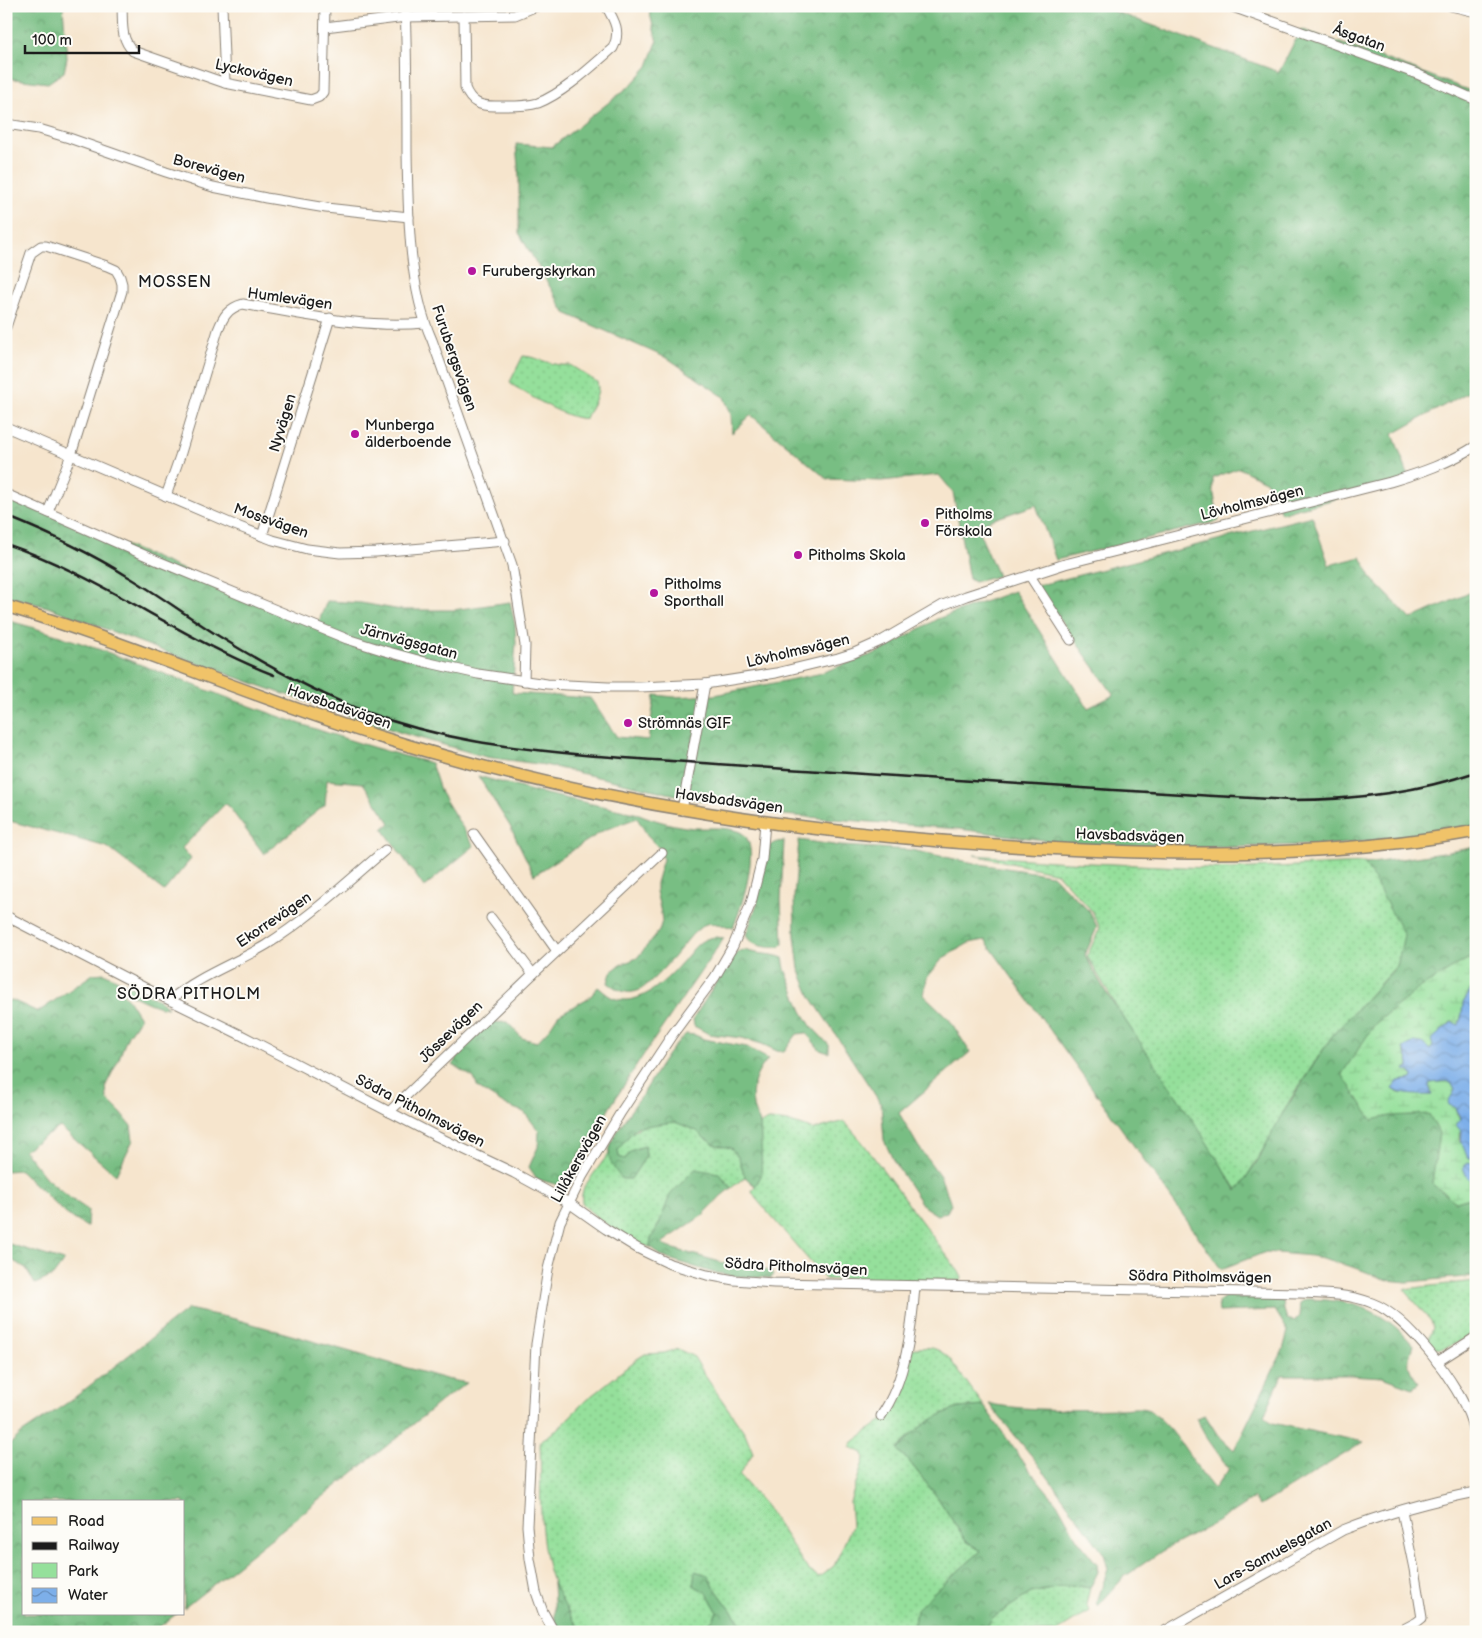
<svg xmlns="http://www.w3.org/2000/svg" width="1482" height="1638" font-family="'Balsamiq Sans',sans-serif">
<defs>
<pattern id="green-dots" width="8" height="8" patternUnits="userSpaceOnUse" patternTransform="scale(1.25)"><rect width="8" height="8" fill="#95e09b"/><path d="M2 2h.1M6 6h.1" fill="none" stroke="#80c085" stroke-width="1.8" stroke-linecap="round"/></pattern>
<pattern id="forest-crowns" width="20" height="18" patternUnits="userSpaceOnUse" patternTransform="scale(1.25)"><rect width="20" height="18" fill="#78be83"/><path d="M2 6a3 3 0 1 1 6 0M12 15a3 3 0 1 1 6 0" fill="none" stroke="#629a6a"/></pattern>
<pattern id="wetland-marsh" width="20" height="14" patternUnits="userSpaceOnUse" patternTransform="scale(1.25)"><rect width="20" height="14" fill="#95e09b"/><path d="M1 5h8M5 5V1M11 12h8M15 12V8" fill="none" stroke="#80c085"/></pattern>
<pattern id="water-waves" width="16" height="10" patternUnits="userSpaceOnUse" patternTransform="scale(1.25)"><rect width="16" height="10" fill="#7dafe9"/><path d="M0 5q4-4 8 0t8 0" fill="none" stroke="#668ebc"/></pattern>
</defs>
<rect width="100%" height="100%" fill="#fdfcf7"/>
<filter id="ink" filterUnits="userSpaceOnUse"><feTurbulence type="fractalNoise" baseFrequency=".02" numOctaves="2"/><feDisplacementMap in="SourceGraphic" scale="10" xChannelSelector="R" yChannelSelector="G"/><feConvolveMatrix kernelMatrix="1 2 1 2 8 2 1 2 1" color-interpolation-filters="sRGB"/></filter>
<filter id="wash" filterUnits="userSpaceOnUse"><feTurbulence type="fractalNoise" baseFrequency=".0096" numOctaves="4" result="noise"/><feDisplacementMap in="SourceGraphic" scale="20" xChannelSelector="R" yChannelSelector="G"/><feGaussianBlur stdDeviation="1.12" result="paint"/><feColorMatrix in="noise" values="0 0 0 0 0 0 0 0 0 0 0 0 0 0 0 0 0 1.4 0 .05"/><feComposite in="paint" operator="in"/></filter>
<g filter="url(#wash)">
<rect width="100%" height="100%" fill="#f6e5cd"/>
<g fill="url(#green-dots)" stroke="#587e5c">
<path d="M523,356c17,1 28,11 47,9l27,17c4,12 -6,25 -11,36 -15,4 -61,-25 -75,-34l-1,-2z"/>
<polygon points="974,855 1067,862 1230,869 1365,863 1405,935 1398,964 1332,1036 1290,1100 1267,1143 1238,1191 1121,1014 1087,956 1100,928 1092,911 1057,873"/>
<path d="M769,1120c16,1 29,3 44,10l31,-9 19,22 96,129 3,6 -1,3c-46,-2 -91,1 -136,-2l-67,-78 -6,-10 9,-15 -1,-52z"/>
<path d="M675,1122l23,9 6,7 12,7 15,2 8,11 6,19 -14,11 -12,-15 -60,51 -8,15 -1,8c-4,-1 -8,-2 -11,-3 -11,-5 -52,-31 -57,-42 -1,-4 0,-10 2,-15l25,-34 2,9 20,16 15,-22 -1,-10 -13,4 -7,9 -6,-2 -1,-7c19,-28 26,-25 57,-28z"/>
<path d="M1476,1281v49c-13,9 -34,27 -49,14l6,-16 -2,-7 -27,-32z"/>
<path d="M916,1348c15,-1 21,-1 33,10l35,48c-8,1 -17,1 -24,2 -25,6 -47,22 -62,42l14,15 26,33 27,42 16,11 -48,42 -17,17 -2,15 -6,7h-30l-1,-3 -7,3h-123l-33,-45 -6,-12 -1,18 10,18 -4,9 -13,12h-118c-11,-15 -23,-32 -29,-50 -17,-44 -11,-94 -13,-141l17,-11 28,-29 52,-42 8,-5 19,-1 14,-4 16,8 14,23 37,53 8,20 -14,22 27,31 42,64 11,7 15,-11 18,-40 -2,-24 14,-43 -1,-6 -13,-6 3,-5 31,-23 12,-17 15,-53z"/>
<polygon points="1072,1585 1090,1588 1086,1604 1090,1611 1056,1632 984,1632 992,1618 1031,1593"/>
</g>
<g fill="url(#forest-crowns)" stroke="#4a6d50">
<polygon points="6,6 63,6 67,58 64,72 48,83 6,78"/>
<polygon points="648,6 1100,6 1279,72 1301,29 1410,68 1476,93 1476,383 1470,391 1393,434 1410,480 1281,513 1267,482 1239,468 1213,478 1213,490 1219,521 1056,560 1036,505 976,525 998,576 974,582 969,579 953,492 939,475 881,481 827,479 751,415 732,433 731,414 724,397 669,359 565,313 519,233 519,178 516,144 552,147 631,85 648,66 657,42"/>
<polygon points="6,495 317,626 327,601 361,603 401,610 453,610 510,602 515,625 516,643 512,693 590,698 617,737 648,740 655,695 674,697 715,695 818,674 879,652 937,619 1014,591 1088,708 1114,695 1036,586 1312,516 1329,565 1361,557 1372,579 1411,619 1476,590 1476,826 1436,834 1340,844 1233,847 1105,848 959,829 783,815 689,798 545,765 486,757 402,733 275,691 171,654 48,607 6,596"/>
<path d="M6,620c68,18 133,44 198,69 75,28 150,55 227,74l10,30 33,53 -50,41 -41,-58 7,-6 -27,-40 -36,-3 -2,25 -61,49 -38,-51 -44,45 9,11 -27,32 -57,-44 -101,-27z"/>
<path d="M478,776l58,16 103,22c14,6 32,11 47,13 17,3 38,-2 54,5 24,10 0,79 -7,96 -8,-2 -19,-6 -27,-4 -5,2 -11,8 -15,12 -10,12 -42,52 -54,55 -12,4 -20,-2 -29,-8l3,-11 9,-7 17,-7 22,-27 3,-10 -1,-8 -5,-22v-8l7,-24 -4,-11 -10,-10 -12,-20 -33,12 -70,45 -24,-49z"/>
<polygon points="799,840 841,846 911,850 979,864 1052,875 1090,912 1097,927 1085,955 1104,989 1198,1128 1237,1191 1258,1160 1281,1116 1332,1036 1397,966 1404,935 1365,864 1443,853 1476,847 1476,954 1418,989 1375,1024 1342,1074 1372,1120 1390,1116 1429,1114 1439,1133 1432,1184 1456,1202 1476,1196 1476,1276 1407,1282 1387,1280 1356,1268 1311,1256 1266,1252 1221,1269 1142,1157 985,940 969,943 943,958 927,978 924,995 949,1019 970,1052 899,1113 918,1146 940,1176 951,1204 947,1212 937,1215 923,1206 894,1162 884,1140 881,1104 811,997 799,969 795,936 794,897"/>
<path d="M784,841l-3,59 2,44 -3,3c-12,1 -29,0 -34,-12l11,-31 6,-45 4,-12 10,-5z"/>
<path d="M715,937l9,1 -82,119 -77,121 -7,7 -21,-6 -8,-12 9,-20 1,-16 -15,-19 -19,-7 -27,-17 -4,-10 -21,-13 4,-9 28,-33 22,-1 15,16 15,4 12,-13 9,-14 32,-18 8,-10c4,3 8,7 13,10 29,13 57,-19 74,-38 10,-12 14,-20 30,-22z"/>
<path d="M745,950c13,5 26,3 38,8l2,11 17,42 9,15 18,19v8l-9,-3 -14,-17 -9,1 -13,18 -7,-1 -15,-7 -20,-6 -33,-4 -15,-8 -1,-7 39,-61 8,-7z"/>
<path d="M104,973l59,29 5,6c-17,-1 -32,-13 -48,-17l8,8 12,19 -12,17 -10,26 -12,24 1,14 14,14 10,13 2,14 -17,35 -56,-48 -36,23 22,28 24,20 18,12 -1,17 -21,-13 -46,-44 -14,1v-128l3,-2v-9l-3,-3v-28l6,-1 26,12 55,-38z"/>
<path d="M686,1034l9,1 9,4 43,8 21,12c-13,15 -19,31 -14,51 1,5 5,9 6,14 1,7 2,45 1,51 -1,4 -4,8 -6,11l-10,-9 -6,-19 -8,-10 -15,-3 -12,-7 -7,-7 -22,-9 -38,5 -11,12 -8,11 1,7 6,2 7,-9 13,-4 1,10 -15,23h-9c-6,-7 -14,-18 -13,-27 2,-17 25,-45 35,-60 13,-20 24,-42 42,-58z"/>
<polygon points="695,1169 719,1173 731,1188 721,1196 703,1215 662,1243 667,1247 727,1264 772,1271 774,1275 771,1278 734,1276 711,1272 663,1257 650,1247 651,1239 659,1224 670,1195"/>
<polygon points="6,1243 64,1261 53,1276 35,1284 26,1268 6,1257"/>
<path d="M1226,1296h45l12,5 1,9 3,9 7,2 5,-5 1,-13 6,-4c46,1 76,9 107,46 -6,18 -7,22 6,38l-6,5 -30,-11 -32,-2h-69l-18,41 8,7 92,19 -104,64 -6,-8 -35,23 -57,30 -38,26 -26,29 -1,-4 11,-33 -4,-15 -68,-93 -47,-57c43,7 87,6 130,5 8,0 23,-3 30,1 29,20 43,53 65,79l15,-20 -22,-31 -11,-20 9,-3 12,19 17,16 49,-100 5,-19 -13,-21 -56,2 -1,-10z"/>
<polygon points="188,1309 235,1319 446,1379 467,1383 441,1401 409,1428 184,1608 184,1502 24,1502 24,1614 176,1614 153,1632 6,1632 6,1448 21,1434 70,1401"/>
<path d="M984,1406l43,61 30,36 20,36 20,25 1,8 -8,16 -18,-3 -41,8 -39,25 -8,14h-76l6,-7 2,-15 17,-17 48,-42 -16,-11 -27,-42 -26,-33 -14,-15c15,-20 37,-36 62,-42 7,-1 16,-1 24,-2z"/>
<polygon points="695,1571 708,1575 714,1587 747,1632 700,1632 713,1620 717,1611 707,1593 693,1585"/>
<polygon points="553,1583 568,1612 582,1632 560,1632 555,1621"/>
</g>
<polygon fill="url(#wetland-marsh)" stroke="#587e5c" points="1476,954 1476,982 1463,1003 1462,1013 1459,1025 1451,1022 1436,1036 1433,1046 1430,1050 1403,1049 1409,1062 1409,1067 1404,1069 1411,1072 1413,1076 1412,1079 1392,1089 1399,1093 1431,1095 1429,1086 1430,1083 1447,1081 1452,1084 1455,1090 1452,1097 1451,1105 1455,1107 1457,1114 1461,1119 1460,1140 1476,1159 1476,1162 1468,1163 1466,1175 1471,1180 1470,1189 1476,1188 1476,1196 1456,1202 1432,1184 1439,1133 1429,1114 1390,1116 1372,1120 1342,1074 1375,1024 1418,989"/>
<g fill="url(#water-waves)" stroke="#4c6682">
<path d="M1476,982v177l-7,-1c-5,-9 -9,-15 -7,-26l-6,-7 5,-6c-1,-4 -5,-7 -6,-12l-6,-2 -1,-3 7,-12 -3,-6 -5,-3 -17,2 -1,3 3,9c-14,0 -28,1 -40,-6l6,-8 14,-2 1,-3 -2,-4 -7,-2 5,-3v-5l-6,-14 11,-6 8,1 8,7 3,-4 -2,-6 21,-18 7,3 3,-11 1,-11z"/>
<polygon points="1476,1162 1476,1188 1470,1190 1471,1180 1466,1175 1463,1167 1468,1163"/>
</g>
</g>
<g filter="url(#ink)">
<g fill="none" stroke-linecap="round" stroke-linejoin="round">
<g stroke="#898074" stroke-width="11">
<g id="minor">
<path d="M122,6c1,17 -2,32 11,45l92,32 86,17 8,-3 4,-5 2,-86"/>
<polyline points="222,6 225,83"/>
<path d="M405,6c2,49 2,97 2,145 1,58 1,136 25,189l80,225 13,80 -1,36"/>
<polyline points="1230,6 1417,74 1476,100"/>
<polyline points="1451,6 1476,12"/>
<path d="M464,16l1,72c6,15 15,18 30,18 14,0 30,1 43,-3 26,-10 54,-37 75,-55 8,-16 2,-27 -7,-42"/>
<polyline points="325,27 406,17 515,15 537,6"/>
<polyline points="6,124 39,129 69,138 166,172 213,187 266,198 326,208 409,217"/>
<polyline points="6,327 31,253 41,246 46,246 107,266 116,270 120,277 122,284 122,291 71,455 48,512"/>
<polyline points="6,427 232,524 273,540 307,549 340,553 376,552 505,541"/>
<path d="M6,494l152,67 135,56 54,22 38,12 40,11 53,12 69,10 61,3h32l65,-3 71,-11 62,-15 16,-5 29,-13 60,-35 23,-9 99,-32 325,-82c30,-9 59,-19 86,-36"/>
<path d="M166,496l14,-40 38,-126c5,-13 10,-22 25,-26 59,10 121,25 182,19"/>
<polyline points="262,536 330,318"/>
<polyline points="1030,576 1071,640"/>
<polyline points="682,810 705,684"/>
<polyline points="474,834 557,951"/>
<path d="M6,916l139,72 94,46 195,101 80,38 55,30 37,26 31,19 33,16 37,11 27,5 40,3 526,10c25,1 49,1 72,10 35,13 88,82 99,118 2,7 3,15 5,22"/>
<polyline points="491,918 533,974"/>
<path d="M170,1000c29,-24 64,-36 96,-55 43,-27 80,-62 119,-95"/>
<polyline points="389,1112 533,974 662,853"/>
<polyline points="1437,1362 1476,1337"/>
<path d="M881,1416c25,-36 31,-88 34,-130"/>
<polyline points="554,1632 543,1612 536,1592 530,1559 527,1526 536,1344 548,1269 560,1222 582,1177 621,1112 672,1035 715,977 733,946 751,903 762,859 765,822"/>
<path d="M1163,1632l180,-102c43,-17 88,-29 133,-38"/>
<polyline points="1398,1632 1417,1622 1422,1618 1414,1569 1402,1511"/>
</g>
</g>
<g stroke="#898074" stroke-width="14">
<path id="major" d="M6,606c126,38 246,91 371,130 217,69 443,100 669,112 143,8 288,9 430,-17"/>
</g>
<use href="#minor" stroke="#fff" stroke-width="9"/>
<use href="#major" stroke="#f0c369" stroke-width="11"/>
<g stroke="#1c1c1c" stroke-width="2.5">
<path d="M6,516c42,17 83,36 121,60 31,18 60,40 90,59 48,30 97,57 149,77 72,27 142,36 218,43 62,5 125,8 188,13 172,11 345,23 518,32 63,0 125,-7 186,-28"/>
<path d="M6,544c95,32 175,95 268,131"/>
</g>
</g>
</g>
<g fill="#b5179e" stroke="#fdfcf7" stroke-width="2">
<circle cx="472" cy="271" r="5"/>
<circle cx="355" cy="434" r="5"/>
<circle cx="925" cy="523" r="5"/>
<circle cx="798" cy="555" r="5"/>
<circle cx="654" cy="593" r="5"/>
<circle cx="628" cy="723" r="5"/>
</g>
<g text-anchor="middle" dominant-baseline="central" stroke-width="4" stroke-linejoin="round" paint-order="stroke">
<g font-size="15" fill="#1c1c1c" stroke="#fdfcf7">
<text transform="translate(1359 38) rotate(20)">Åsgatan</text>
<text transform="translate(254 73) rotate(13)">Lyckovägen</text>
<text transform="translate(209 169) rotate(15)">Borevägen</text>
<text transform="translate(290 299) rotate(8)">Humlevägen</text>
<text transform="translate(454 358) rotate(71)">Furubergsvägen</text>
<text transform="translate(283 423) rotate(-73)">Nyvägen</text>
<text transform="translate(1252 503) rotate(-14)">Lövholmsvägen</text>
<text transform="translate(271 521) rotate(19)">Mossvägen</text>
<text transform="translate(409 642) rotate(15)">Järnvägsgatan</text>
<text transform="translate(798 651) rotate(-13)">Lövholmsvägen</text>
<text transform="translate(339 707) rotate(19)">Havsbadsvägen</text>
<text transform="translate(729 801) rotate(8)">Havsbadsvägen</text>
<text transform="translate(1130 836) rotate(2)">Havsbadsvägen</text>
<text transform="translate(274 920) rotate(-34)">Ekorrevägen</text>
<text transform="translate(451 1032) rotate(-44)">Jössevägen</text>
<text transform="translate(420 1111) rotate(27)">Södra Pitholmsvägen</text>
<text transform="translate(579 1159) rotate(-61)">Lillåkersvägen</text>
<text transform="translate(796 1267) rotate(3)">Södra Pitholmsvägen</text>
<text transform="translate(1200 1277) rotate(1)">Södra Pitholmsvägen</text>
<text transform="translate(1273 1554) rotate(-29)">Lars-Samuelsgatan</text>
</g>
<g font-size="15" fill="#1c1c1c" stroke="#fdfcf7" text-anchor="start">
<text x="482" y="271">Furubergskyrkan</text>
<text x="365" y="425">Munberga<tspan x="365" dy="17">älderboende</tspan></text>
<text x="935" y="514">Pitholms<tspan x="935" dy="17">Förskola</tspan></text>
<text x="808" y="555">Pitholms Skola</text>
<text x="664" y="584">Pitholms<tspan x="664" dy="17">Sporthall</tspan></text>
<text x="638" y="723">Strömnäs GIF</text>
</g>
<g font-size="16" letter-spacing="1" fill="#1c1c1c" stroke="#fdfcf7">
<text x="175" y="282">MOSSEN</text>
<text x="189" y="994">SÖDRA PITHOLM</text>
</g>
</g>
<rect width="1482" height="1638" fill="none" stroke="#fdfcf7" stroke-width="25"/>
<rect x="22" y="1500" width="162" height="115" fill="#fdfcf7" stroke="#a3a29f"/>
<rect x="32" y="1517" width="25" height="8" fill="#f0c369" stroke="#a3a29f"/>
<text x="68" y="1526" font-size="15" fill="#1c1c1c">Road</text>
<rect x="32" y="1542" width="25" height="8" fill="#1c1c1c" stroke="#a3a29f"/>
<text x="68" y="1550" font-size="15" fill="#1c1c1c">Railway</text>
<rect x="32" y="1563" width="25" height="15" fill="#95e09b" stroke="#a3a29f"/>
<text x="68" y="1576" font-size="15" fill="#1c1c1c">Park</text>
<rect x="32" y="1588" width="25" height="15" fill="url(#water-waves)" stroke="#a3a29f"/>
<text x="68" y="1600" font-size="15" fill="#1c1c1c">Water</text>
<path d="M25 45v8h114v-8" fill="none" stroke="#1c1c1c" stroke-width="2.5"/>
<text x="32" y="45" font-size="15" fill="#1c1c1c" stroke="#fdfcf7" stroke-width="4" paint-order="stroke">100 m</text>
</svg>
